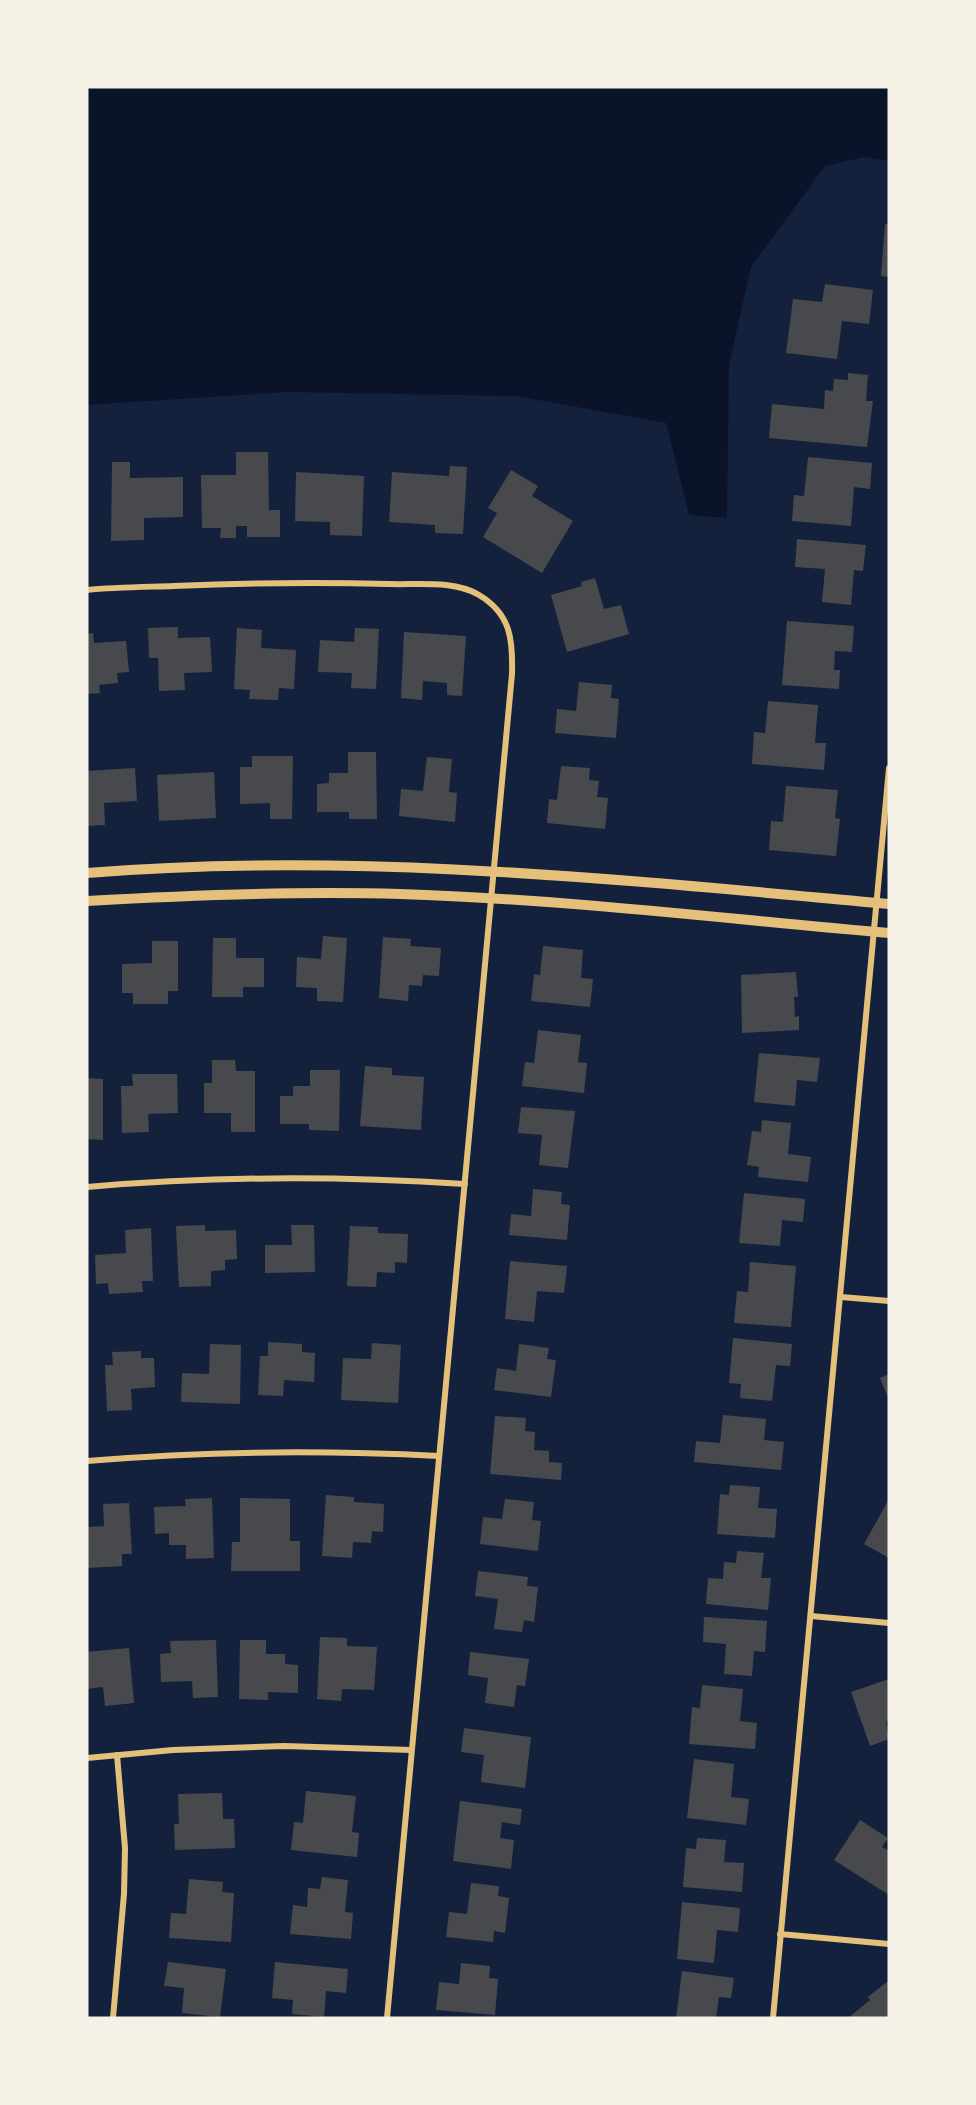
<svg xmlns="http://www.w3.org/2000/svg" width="976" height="2105" font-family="Figtree,sans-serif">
<rect width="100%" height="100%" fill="#14213d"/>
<polygon fill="#0b132b" points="87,87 889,87 889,161 864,157 825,166 751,267 729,366 727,518 689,515 666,423 516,396 288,392 87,405"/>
<g fill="#48494c">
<polygon points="885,224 889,224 889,277 881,276"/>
<polygon points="825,284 873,290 869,324 842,321 837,359 786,353 793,299 822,302"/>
<polygon points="848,373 868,375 866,401 873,401 867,447 769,438 772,404 824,409 825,390 833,391 834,379 848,380"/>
<polygon points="236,452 268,452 269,510 280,510 280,537 247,537 247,526 236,526 236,538 220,538 221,528 202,528 201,475 236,475"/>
<polygon points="808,457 872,463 870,489 854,487 851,526 792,521 794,495 804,496"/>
<polygon points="112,462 130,462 130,478 183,477 183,517 144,518 144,540 111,541"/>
<polygon points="450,466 467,467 463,534 435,533 435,525 389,522 392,472 449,476"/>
<polygon points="511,470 538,486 532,496 573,521 542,573 483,537 497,513 488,508"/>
<polygon points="296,472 364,476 362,536 330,535 330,522 295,521"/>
<polygon points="797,539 866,545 863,571 854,570 851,605 822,602 825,569 795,567"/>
<polygon points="595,578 604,609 621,605 629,634 567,652 551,595 582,586 581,582"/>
<polygon points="787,621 854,626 852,652 835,651 834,670 840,670 839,689 782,685"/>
<polygon points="178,627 178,638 210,637 212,672 184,673 185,690 159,691 158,658 149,658 148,628"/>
<polygon points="237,628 262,630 261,648 296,650 294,689 279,688 278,700 249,699 250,690 234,689"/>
<polygon points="355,628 379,629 376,689 351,688 352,673 318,672 320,640 354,642"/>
<polygon points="404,632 466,636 462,696 447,695 447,683 423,681 422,700 401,698"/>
<polygon points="93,633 94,643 126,641 129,672 117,673 118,683 99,685 100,693 87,694 87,634"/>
<polygon points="579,682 612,685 611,698 619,699 616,738 555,733 557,709 576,711"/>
<polygon points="768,701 818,705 815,743 826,743 824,770 752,764 754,732 765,733"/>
<polygon points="348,752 376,752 377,819 349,819 349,812 317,812 317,784 329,783 329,773 348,773"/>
<polygon points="252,756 293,756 292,819 270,819 270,803 240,804 240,767 252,767"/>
<polygon points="427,757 452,759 449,792 457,793 455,822 399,816 401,789 423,791"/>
<polygon points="561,766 590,768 589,780 599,781 597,797 608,798 605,829 547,823 549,799 557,800"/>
<polygon points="135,768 137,801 104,803 105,825 87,826 87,771"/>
<polygon points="214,772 216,818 159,821 157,775"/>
<polygon points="786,786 838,790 835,818 840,819 836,856 769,850 771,821 783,822"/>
<polygon points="323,936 347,938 343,1002 317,1001 317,988 296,987 297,957 321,959"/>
<polygon points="383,937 411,939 410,946 441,948 439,976 423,975 422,986 409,985 408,1001 379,998"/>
<polygon points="213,938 236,938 236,958 264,958 264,987 243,987 243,997 212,997"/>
<polygon points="152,941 178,941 178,991 168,991 168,1004 133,1004 133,993 122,993 122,964 152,963"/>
<polygon points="543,946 583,950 581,978 593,979 590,1007 531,1001 534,974 540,975"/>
<polygon points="796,972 798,997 794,997 795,1017 799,1016 799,1030 742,1033 741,975"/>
<polygon points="538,1030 581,1035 578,1062 587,1063 584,1093 522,1086 525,1062 534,1063"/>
<polygon points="759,1053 820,1058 817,1082 797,1080 795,1106 754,1102"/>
<polygon points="212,1060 235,1060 236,1071 255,1071 255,1132 231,1132 231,1113 204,1113 204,1083 212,1083"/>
<polygon points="365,1066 392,1068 392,1075 424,1077 421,1130 360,1126"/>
<polygon points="310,1070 340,1070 339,1131 309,1130 309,1124 280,1124 280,1096 293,1096 293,1086 310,1086"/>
<polygon points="132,1074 177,1074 178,1113 148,1114 149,1132 122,1133 121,1086 133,1086"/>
<polygon points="87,1078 103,1079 103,1140 87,1139"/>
<polygon points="521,1107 575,1111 568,1168 539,1165 542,1135 518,1133"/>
<polygon points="762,1120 791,1123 788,1154 811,1157 808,1182 758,1177 759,1167 747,1165 752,1131 761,1132"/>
<polygon points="533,1189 562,1192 561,1204 570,1205 567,1240 509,1235 511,1214 531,1216"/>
<polygon points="744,1193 805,1199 803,1222 782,1220 780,1246 739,1243"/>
<polygon points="205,1225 205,1231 236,1230 237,1259 225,1260 225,1270 211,1271 211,1286 179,1287 176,1226"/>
<polygon points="291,1225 314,1225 315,1272 265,1273 265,1245 292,1245"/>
<polygon points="350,1226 378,1227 378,1233 408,1234 407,1263 395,1262 395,1273 377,1272 376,1287 347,1286"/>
<polygon points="151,1228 153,1281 142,1281 143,1292 109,1294 108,1283 96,1284 95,1255 126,1253 125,1230"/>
<polygon points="510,1261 567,1266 564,1293 537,1291 534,1322 505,1319"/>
<polygon points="750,1262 796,1266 791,1327 734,1323 737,1291 748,1292"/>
<polygon points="733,1338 792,1344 790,1366 776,1365 772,1401 740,1398 741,1384 729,1383"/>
<polygon points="268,1342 302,1344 302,1352 315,1353 314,1382 284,1380 283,1396 258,1395 260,1356 268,1356"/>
<polygon points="372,1343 401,1345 398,1403 341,1400 343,1358 371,1359"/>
<polygon points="210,1344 241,1345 240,1404 181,1402 182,1373 209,1374"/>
<polygon points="519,1344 549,1348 547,1359 556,1360 551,1397 494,1390 497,1368 516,1371"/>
<polygon points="141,1351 141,1358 154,1358 155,1387 131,1389 132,1410 107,1411 105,1365 113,1365 112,1352"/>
<polygon points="889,1374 889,1400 880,1378"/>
<polygon points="723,1415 766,1419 764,1440 784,1442 781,1470 694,1462 696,1441 720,1443"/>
<polygon points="495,1416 526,1418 525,1431 535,1432 534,1450 549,1451 549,1462 562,1463 561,1480 490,1474"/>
<polygon points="730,1485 760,1487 758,1508 777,1509 775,1538 717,1534 720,1494 729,1495"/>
<polygon points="326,1495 354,1497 354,1502 384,1504 383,1532 372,1531 371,1543 353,1542 352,1558 322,1556"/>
<polygon points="212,1498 214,1558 186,1559 186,1545 169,1545 169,1533 155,1534 154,1507 186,1506 185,1499"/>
<polygon points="240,1498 290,1499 290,1541 300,1541 300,1571 231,1571 232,1542 240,1542"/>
<polygon points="505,1499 534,1502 532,1520 541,1521 538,1551 480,1544 483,1517 502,1519"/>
<polygon points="889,1499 889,1558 864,1544"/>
<polygon points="129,1503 132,1554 122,1554 122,1566 87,1568 87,1527 104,1526 103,1504"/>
<polygon points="737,1551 764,1553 761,1578 771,1578 768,1610 706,1604 708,1578 723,1579 724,1562 736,1563"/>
<polygon points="478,1571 528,1577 527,1586 538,1587 534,1622 524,1620 522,1632 494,1629 498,1599 475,1596"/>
<polygon points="704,1617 767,1621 765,1652 754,1651 752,1676 724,1674 726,1644 703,1642"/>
<polygon points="320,1637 347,1638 347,1646 377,1647 374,1690 342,1689 341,1701 317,1699"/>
<polygon points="216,1640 218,1697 193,1698 192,1681 161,1682 160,1654 171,1653 170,1641"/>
<polygon points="240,1640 266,1640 266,1654 285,1654 285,1664 298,1665 298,1693 268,1692 268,1700 239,1699"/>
<polygon points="129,1648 134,1703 105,1706 103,1687 87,1689 87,1652"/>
<polygon points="470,1652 529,1659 525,1686 517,1685 514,1707 485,1703 488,1678 468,1675"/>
<polygon points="889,1679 889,1721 886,1722 889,1739 870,1746 851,1692"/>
<polygon points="702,1685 743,1689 740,1721 757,1723 755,1749 689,1744 692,1707 700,1708"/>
<polygon points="464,1728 531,1737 525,1788 481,1782 484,1755 461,1752"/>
<polygon points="694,1759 734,1764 731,1797 749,1799 746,1825 687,1818"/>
<polygon points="306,1791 356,1796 352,1832 359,1833 357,1857 291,1850 294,1822 303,1823"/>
<polygon points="222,1793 223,1819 234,1819 235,1848 175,1850 174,1824 179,1824 178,1794"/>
<polygon points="460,1801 522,1809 520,1825 502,1822 500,1838 514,1840 511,1869 453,1861"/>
<polygon points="860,1820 888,1838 882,1847 889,1851 889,1895 834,1860"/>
<polygon points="697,1838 726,1840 724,1862 744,1863 742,1892 683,1887 686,1848 696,1849"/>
<polygon points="322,1877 348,1880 345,1912 353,1913 351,1939 290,1934 293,1905 307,1907 308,1888 320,1889"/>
<polygon points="189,1879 223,1882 222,1892 234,1893 231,1942 169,1938 171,1913 186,1914"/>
<polygon points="471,1883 499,1886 498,1896 509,1898 505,1933 494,1931 493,1942 446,1937 449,1912 467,1914"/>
<polygon points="682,1902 740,1908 738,1932 717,1930 714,1963 677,1959"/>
<polygon points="168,1962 226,1969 220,2017 182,2013 184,1988 164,1986"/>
<polygon points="275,1962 348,1969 346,1993 326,1991 324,2017 292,2014 293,2000 272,1998"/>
<polygon points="461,1963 490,1966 489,1978 498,1979 495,2015 436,2010 439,1982 459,1984"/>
<polygon points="682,1971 734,1978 731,1998 719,1997 716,2018 676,2018"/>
<polygon points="888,1981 889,2018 848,2018 870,2000 868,1997"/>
</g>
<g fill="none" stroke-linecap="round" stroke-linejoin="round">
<g stroke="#e5c07b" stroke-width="6">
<path d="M87,590c29,-3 58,-3 87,-4 71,-3 143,-4 215,-2 28,1 65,-4 90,11 32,19 34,45 33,79l-125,1344"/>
<path d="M87,1187c126,-11 252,-11 378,-3"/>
<polyline points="841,1297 889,1301"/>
<path d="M87,1461c118,-10 234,-11 352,-5"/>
<polyline points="811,1616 889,1623"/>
<polyline points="87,1758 173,1750 284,1746 411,1750"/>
<polyline points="780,1934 889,1944"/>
<polyline points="113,2018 124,1894 125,1848 117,1755"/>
<polyline points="773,2018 889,768"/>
</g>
<g stroke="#e5c07b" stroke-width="10">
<path d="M87,873c268,-22 536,7 802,31"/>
<path d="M87,901c104,-6 209,-10 313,-7 163,5 326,25 489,39"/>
</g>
</g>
<rect width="976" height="2105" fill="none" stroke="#f6f1e7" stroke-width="177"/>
</svg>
